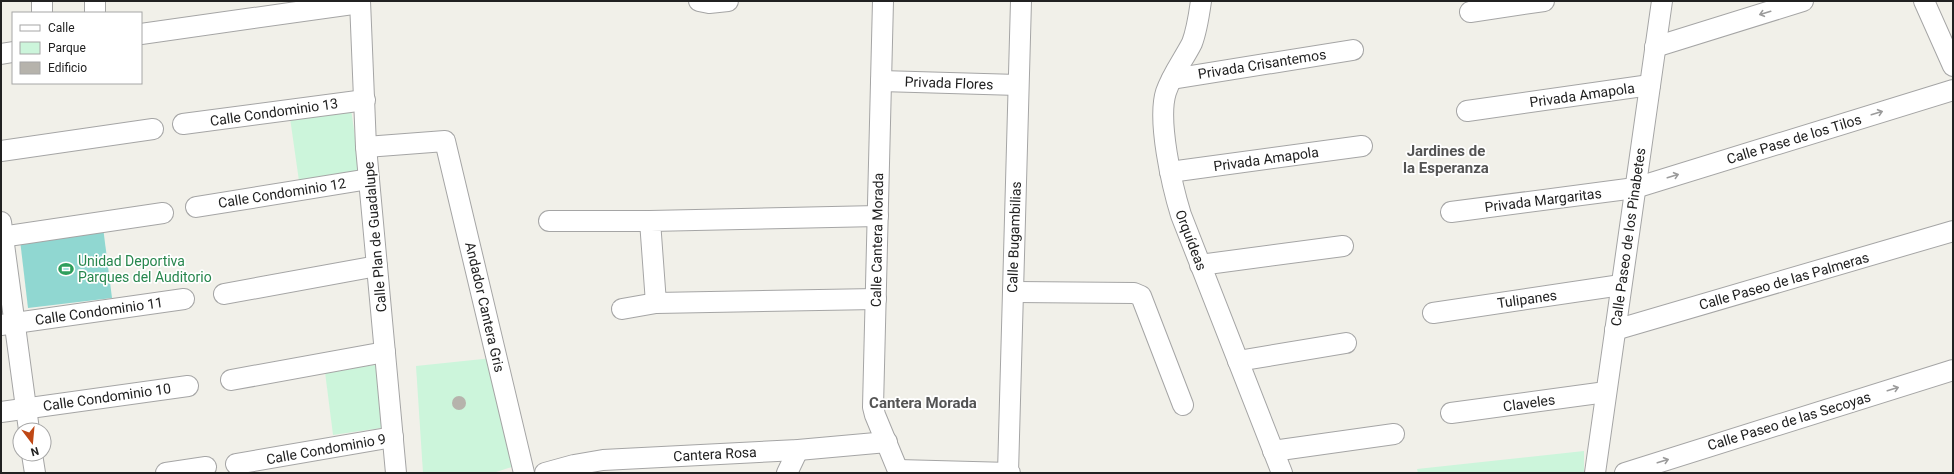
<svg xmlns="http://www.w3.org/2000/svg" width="1954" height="474" font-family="Roboto,sans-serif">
<rect width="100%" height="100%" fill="#f1f0e9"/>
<g fill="#ccf5db">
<polygon points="351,109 360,172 299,181 290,118"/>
<polygon points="502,357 530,461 493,473 423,473 416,366"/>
<polygon points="382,364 388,427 333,435 325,372"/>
<polygon points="1584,451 1584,473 1418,473 1417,469"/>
</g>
<polygon fill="#90d7d1" points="103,227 112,298 28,308 20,240"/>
<circle fill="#b6b3ac" cx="459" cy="403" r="7"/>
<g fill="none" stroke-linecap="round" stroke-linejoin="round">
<g stroke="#a5a5a5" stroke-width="22">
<g id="minor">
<polyline points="95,1 95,13"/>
<polyline points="360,1 366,147 396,473"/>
<polyline points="699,1 709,3 728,1"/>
<polyline points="883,1 873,407 875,415 899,473"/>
<path d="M1201,1c-2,14 -4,29 -9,42 -8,16 -20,31 -26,49 -9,28 6,94 15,123l101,258"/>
<polyline points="1924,1 1953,66"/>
<polyline points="1470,12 1544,1"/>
<polyline points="42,13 42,1"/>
<polyline points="141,34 360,3"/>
<polyline points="1655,47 1803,1"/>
<polyline points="1,54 13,52"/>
<polyline points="1172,79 1353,50"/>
<polyline points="881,81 1018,85"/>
<polyline points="1467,111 1650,85"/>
<polyline points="183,124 365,100"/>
<polyline points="366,147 445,141 524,473"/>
<polyline points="1,151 153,129"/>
<polyline points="1170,172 1362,146"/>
<polyline points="196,207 369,179"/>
<polyline points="1451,212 1635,188 1953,90"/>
<polyline points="549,221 650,221"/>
<polyline points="1,222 29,430"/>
<polyline points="1,237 163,213"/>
<polyline points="1200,265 1343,246"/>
<polyline points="1013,292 1134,293 1141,296 1183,405"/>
<polyline points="224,294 377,266"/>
<polyline points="876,299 656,303 650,221 878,216"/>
<polyline points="622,309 656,303"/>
<polyline points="1433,313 1621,285"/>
<polyline points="1,325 184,299"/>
<polyline points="1615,330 1953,231"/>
<polyline points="1238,361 1346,343"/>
<polyline points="231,380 385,352"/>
<polyline points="1,412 188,386"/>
<polyline points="1451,413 1606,392"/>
<polyline points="1273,451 1394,434"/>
<polyline points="32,454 35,473"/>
<polyline points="236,464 393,437"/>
<polyline points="898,470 1010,473"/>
<polyline points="166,473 206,467"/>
<polyline points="545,473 574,465 603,460 798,450 887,442"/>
<polyline points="787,473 798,450"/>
<polyline points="1008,473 1021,1"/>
<polyline points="1595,473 1662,1"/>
<polyline points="1625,473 1953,370"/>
</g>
</g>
<use href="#minor" stroke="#fff" stroke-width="20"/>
</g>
<defs><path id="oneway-shaft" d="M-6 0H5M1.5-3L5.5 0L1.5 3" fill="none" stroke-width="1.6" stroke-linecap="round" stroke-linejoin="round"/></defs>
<g stroke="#9b9b9b">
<use href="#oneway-shaft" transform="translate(1765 13) rotate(163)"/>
<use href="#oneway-shaft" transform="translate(1877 113) rotate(-17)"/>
<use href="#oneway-shaft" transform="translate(1673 176) rotate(-17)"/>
<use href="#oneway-shaft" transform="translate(1893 389) rotate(-17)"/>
<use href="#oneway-shaft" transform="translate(1663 461) rotate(-17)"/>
</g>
<defs>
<g id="stadium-bare" transform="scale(1.2)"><path d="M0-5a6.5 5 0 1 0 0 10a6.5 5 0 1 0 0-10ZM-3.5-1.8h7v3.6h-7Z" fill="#2e9e5b" stroke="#fff" stroke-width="2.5" paint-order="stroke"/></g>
</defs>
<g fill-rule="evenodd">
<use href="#stadium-bare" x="66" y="269"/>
</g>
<g text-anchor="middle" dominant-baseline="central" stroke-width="3.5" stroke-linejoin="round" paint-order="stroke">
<g font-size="14" fill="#212121" stroke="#fff">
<text transform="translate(1262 64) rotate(-9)">Privada Crisantemos</text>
<text transform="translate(949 83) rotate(2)">Privada Flores</text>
<text transform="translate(1582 95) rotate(-8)">Privada Amapola</text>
<text transform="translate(274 112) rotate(-8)">Calle Condominio 13</text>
<text transform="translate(1794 139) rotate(-17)">Calle Pase de los Tilos</text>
<text transform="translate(1266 159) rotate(-8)">Privada Amapola</text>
<text transform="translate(282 193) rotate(-9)">Calle Condominio 12</text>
<text transform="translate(1543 200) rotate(-7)">Privada Margaritas</text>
<text transform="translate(375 237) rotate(-95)">Calle Plan de Guadalupe</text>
<text transform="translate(1014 237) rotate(-88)">Calle Bugambilias</text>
<text transform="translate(1628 237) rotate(-82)">Calle Paseo de los Pinabetes</text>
<text transform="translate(877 240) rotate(-89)">Calle Cantera Morada</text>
<text transform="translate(1191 240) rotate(69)">Orquídeas</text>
<text transform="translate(1784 281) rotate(-16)">Calle Paseo de las Palmeras</text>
<text transform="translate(1527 299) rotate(-8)">Tulipanes</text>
<text transform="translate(485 307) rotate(77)">Andador Cantera Gris</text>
<text transform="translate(99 311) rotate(-8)">Calle Condominio 11</text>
<text transform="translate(107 397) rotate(-8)">Calle Condominio 10</text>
<text transform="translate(1529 403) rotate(-8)">Claveles</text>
<text transform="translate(1789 421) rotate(-17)">Calle Paseo de las Secoyas</text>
<text transform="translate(326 449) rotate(-10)">Calle Condominio 9</text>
<text transform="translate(715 454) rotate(-3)">Cantera Rosa</text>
</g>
<g font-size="14" fill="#27864d" stroke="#fff" text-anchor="start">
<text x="78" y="261">Unidad Deportiva<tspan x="78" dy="16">Parques del Auditorio</tspan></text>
</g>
<g font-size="15" font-weight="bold" fill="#545454" stroke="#fff">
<text x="1446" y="151">Jardines de<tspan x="1446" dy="17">la Esperanza</tspan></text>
<text x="923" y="403">Cantera Morada</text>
</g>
</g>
<rect width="1954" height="474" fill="none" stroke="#212121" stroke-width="4"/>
<rect x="12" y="12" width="130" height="72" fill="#ffffff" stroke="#a6a6a6"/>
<rect x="20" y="25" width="20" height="6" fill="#ffffff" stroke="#a6a6a6"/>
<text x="48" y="32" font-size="12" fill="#212121">Calle</text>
<rect x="20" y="42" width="20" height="12" fill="#ccf5db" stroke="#a6a6a6"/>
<text x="48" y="52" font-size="12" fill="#212121">Parque</text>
<rect x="20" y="62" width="20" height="12" fill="#b6b3ac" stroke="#a6a6a6"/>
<text x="48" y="72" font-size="12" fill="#212121">Edificio</text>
<g transform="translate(32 442) rotate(164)"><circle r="19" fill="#ffffff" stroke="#a6a6a6"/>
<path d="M0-3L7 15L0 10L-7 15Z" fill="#bf4714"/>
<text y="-6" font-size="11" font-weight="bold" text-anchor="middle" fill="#212121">N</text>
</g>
</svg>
